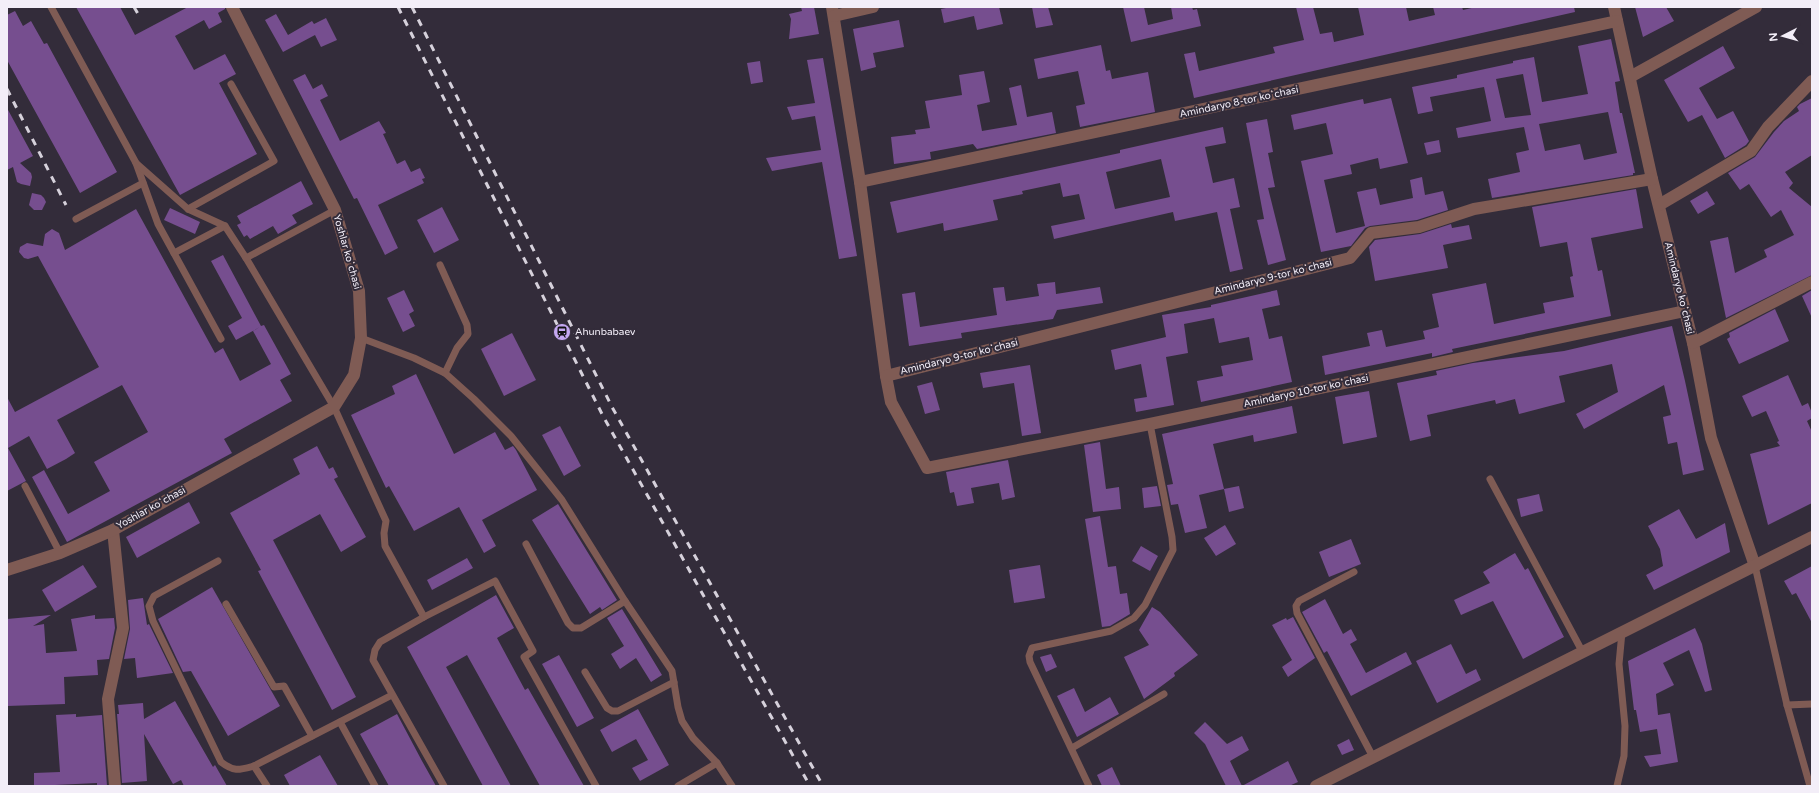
<svg xmlns="http://www.w3.org/2000/svg" width="1819" height="793" font-family="'Varela Round',sans-serif">
<rect width="100%" height="100%" fill="#332c3a"/>
<g fill="#764e8f" fill-rule="evenodd">
<polygon points="76,7 120,7 135,35 188,7 225,7 225,9 218,13 222,22 209,29 204,20 175,36 194,70 225,54 236,74 219,83 257,154 180,195"/>
<polygon points="801,7 814,7 819,34 789,39 791,19 789,14 802,11"/>
<polygon points="951,7 999,7 1003,24 977,30 974,16 944,23 941,9"/>
<polygon points="1032,7 1048,7 1053,25 1036,28"/>
<polygon points="1123,7 1144,7 1148,25 1173,19 1171,7 1192,7 1193,10 1197,9 1201,26 1131,42"/>
<polygon points="1296,7 1313,7 1320,34 1332,32 1334,42 1364,35 1358,7 1406,7 1409,21 1435,15 1433,7 1462,7 1463,10 1476,7 1574,7 1575,12 1194,98 1184,54 1195,52 1199,71 1275,53 1273,47 1304,40"/>
<polygon points="1635,7 1666,7 1674,21 1643,37"/>
<polygon points="15,11 23,26 31,21 44,44 47,43 117,172 80,193 7,60 7,15"/>
<polygon points="276,14 288,35 312,21 314,24 326,18 337,40 321,47 315,35 283,52 265,20"/>
<polygon points="899,20 904,47 873,53 876,67 861,71 853,29"/>
<path d="M1611,39l9,42 -5,1 5,31h2l13,60h-2v2l-141,23 -4,-19 32,-7 -4,-19 13,-3 -5,-23 -66,11 -2,-10 35,-7 -7,-34 -54,10 3,14 -15,3 -6,-27 45,-9v-3l56,-12v-2l21,-4 8,45 46,-8 -10,-48zM1523,74l8,41 -26,3 -9,-39zM1608,112l9,41 -33,7 -4,-16 -35,7 -6,-27z"/>
<polygon points="1101,45 1106,71 1110,70 1112,79 1148,72 1155,112 1080,127 1076,106 1085,104 1078,71 1038,79 1034,59"/>
<polygon points="1723,46 1735,68 1699,88 1717,119 1733,111 1749,141 1746,145 1725,158 1702,115 1688,122 1664,80"/>
<polygon points="823,58 857,256 839,259 822,162 772,171 766,158 821,150 815,116 792,120 787,107 815,103 807,60"/>
<polygon points="760,61 763,82 751,84 747,63"/>
<polygon points="984,71 990,102 977,105 982,131 1017,125 1009,88 1021,85 1027,117 1052,112 1056,133 977,149 973,144 930,152 931,159 894,164 891,137 916,134 915,130 930,128 925,101 962,95 959,75"/>
<polygon points="305,74 313,89 322,84 328,96 320,100 340,141 379,121 386,133 383,134 397,164 405,160 411,172 420,168 425,178 422,179 424,183 378,205 398,248 385,255 357,198 354,199 293,80"/>
<polygon points="1391,98 1408,163 1380,169 1378,158 1350,165 1352,174 1324,180 1336,233 1365,226 1357,192 1376,188 1380,205 1413,198 1410,180 1422,177 1425,195 1443,191 1448,210 1417,220 1370,226 1365,228 1351,246 1321,252 1301,161 1333,154 1326,123 1294,130 1291,115 1363,99 1364,104"/>
<polygon points="1812,98 1812,155 1785,172 1793,183 1789,188 1812,207 1812,275 1726,318 1710,241 1728,237 1735,273 1767,257 1764,250 1794,235 1781,210 1771,217 1749,184 1740,190 1728,173 1755,157 1774,132 1784,121 1799,111 1797,107 1800,104"/>
<polygon points="7,108 33,156 20,163 31,173 32,177 30,186 21,184 17,182 13,167 7,170"/>
<polygon points="1267,119 1273,152 1268,153 1275,187 1268,188 1286,260 1268,265 1257,220 1264,219 1246,123"/>
<path d="M1223,127l3,16 -21,4 8,36 21,-5 6,29 -10,2 13,60 -13,3 -13,-60 -42,9 -2,-9 -119,27 -3,-13 34,-7 -6,-25 -16,3 -3,-14 -38,8 1,3 -30,6 5,20 -54,11 -1,-8 -46,10 -7,-31 230,-49v-3zM1161,159l9,38 -55,12 -9,-37z"/>
<polygon points="1439,140 1441,152 1427,155 1424,143"/>
<polygon points="301,181 313,204 292,215 297,223 278,234 273,226 250,239 247,235 244,237 237,225 241,223 237,216"/>
<polygon points="1636,189 1643,228 1591,238 1598,271 1602,270 1611,316 1452,349 1453,352 1432,357 1432,353 1325,375 1322,356 1370,346 1367,333 1382,330 1386,347 1425,339 1423,331 1439,327 1432,294 1486,283 1494,324 1545,313 1543,303 1574,297 1570,277 1573,276 1567,242 1540,247 1532,207"/>
<polygon points="1707,191 1715,204 1698,214 1690,201"/>
<polygon points="32,193 41,195 44,198 46,202 42,210 34,210 29,205"/>
<polygon points="442,207 459,240 434,253 417,220"/>
<polygon points="170,208 200,222 195,234 164,220"/>
<polygon points="136,209 215,353 223,348 240,381 271,364 253,331 260,327 236,340 228,326 242,318 211,261 223,255 261,326 264,325 291,374 280,380 292,401 224,439 232,453 67,542 32,477 44,470 68,514 110,491 94,462 148,432 122,385 57,420 75,453 66,459 47,469 29,436 8,448 26,481 7,491 7,397 15,412 99,367 38,256 28,259 24,258 19,252 20,247 27,243 43,246 45,234 52,229 59,233 65,250"/>
<polygon points="1451,224 1452,228 1469,225 1472,239 1443,245 1448,268 1375,281 1369,247 1375,240 1420,234"/>
<polygon points="1055,282 1056,294 1100,287 1103,303 1057,310 1053,319 961,333 962,338 909,346 902,294 915,292 920,327 997,315 993,288 1004,287 1006,301 1039,296 1037,284"/>
<polygon points="404,290 414,311 409,314 415,326 403,332 387,298"/>
<polygon points="1277,290 1280,305 1262,309 1269,339 1282,336 1292,382 1201,402 1197,381 1223,376 1221,366 1253,360 1249,337 1219,343 1214,318 1184,324 1188,353 1166,357 1174,405 1136,412 1134,399 1147,397 1141,364 1115,370 1111,350 1166,337 1162,315 1211,307 1211,305"/>
<polygon points="1812,290 1812,318 1802,296"/>
<polygon points="1775,309 1789,341 1739,364 1727,339 1730,337 1729,333"/>
<polygon points="1672,326 1685,381 1704,470 1683,475 1677,442 1668,444 1663,417 1671,415 1664,385 1584,429 1576,414 1618,392 1612,364 1559,376 1565,402 1519,414 1515,399 1496,404 1495,400 1427,415 1431,436 1410,441 1397,383 1437,375 1436,371 1473,363 1564,351"/>
<polygon points="512,333 536,380 504,396 481,349"/>
<polygon points="1030,365 1041,433 1022,436 1014,383 983,388 980,373"/>
<polygon points="416,374 454,454 495,432 505,450 513,446 516,450 537,490 482,520 496,546 484,553 459,507 414,531 389,486 386,488 351,415 395,394 392,386"/>
<polygon points="1788,375 1802,406 1808,403 1812,413 1812,418 1807,421 1812,432 1812,503 1768,525 1750,454 1780,446 1777,442 1779,441 1766,411 1752,417 1742,396"/>
<polygon points="932,382 940,410 925,414 917,386"/>
<polygon points="1369,391 1377,437 1343,444 1335,397"/>
<polygon points="1292,406 1297,433 1254,442 1253,435 1213,444 1224,489 1199,495 1207,528 1185,533 1178,504 1171,505 1167,485 1173,484 1162,434"/>
<polygon points="560,426 581,466 564,476 542,435"/>
<polygon points="1100,442 1106,489 1119,487 1121,509 1093,512 1084,445"/>
<polygon points="317,446 329,469 333,467 338,477 334,479 366,537 341,552 320,514 273,540 356,697 332,710 258,571 261,570 230,513 300,474 293,459"/>
<polygon points="1008,460 1015,497 1002,500 999,483 971,488 974,503 957,506 954,492 950,493 946,472"/>
<polygon points="1157,486 1161,506 1144,508 1142,488"/>
<polygon points="1239,486 1244,508 1229,512 1224,489"/>
<polygon points="1539,494 1543,511 1521,517 1517,499"/>
<polygon points="189,502 200,523 137,558 126,537"/>
<polygon points="558,504 617,600 602,610 600,607 590,614 532,520"/>
<polygon points="1679,509 1696,539 1725,523 1730,552 1654,590 1646,575 1663,566 1660,549 1648,526"/>
<polygon points="1100,516 1108,567 1116,566 1120,594 1127,593 1130,614 1110,626 1102,627 1085,519"/>
<polygon points="1225,525 1236,544 1216,556 1204,538"/>
<polygon points="1351,539 1361,564 1329,577 1319,552"/>
<polygon points="1141,546 1158,556 1150,571 1132,561"/>
<polygon points="1515,553 1525,570 1528,568 1564,637 1523,659 1493,601 1461,615 1454,600 1490,583 1483,572"/>
<polygon points="467,558 473,568 432,590 427,580"/>
<polygon points="83,565 97,587 55,612 42,590"/>
<polygon points="1040,565 1045,598 1014,603 1009,570"/>
<polygon points="1812,566 1812,623 1796,593 1792,595 1784,581"/>
<polygon points="212,587 280,706 228,736 191,671 183,672 158,619"/>
<polygon points="496,595 514,628 497,638 525,690 528,688 584,786 540,786 467,655 446,667 511,786 483,786 407,647"/>
<polygon points="143,598 147,625 149,624 173,673 137,678 135,658 124,659 130,629 128,600"/>
<polygon points="1325,599 1343,634 1351,629 1357,640 1350,644 1366,673 1406,652 1412,664 1351,696 1327,651 1324,653 1302,612"/>
<polygon points="1152,607 1160,612 1198,655 1174,673 1175,676 1144,699 1124,657 1149,645 1139,630"/>
<polygon points="622,609 662,675 651,682 636,658 620,669 611,654 624,646 607,618"/>
<polygon points="51,615 33,626 44,624 46,653 77,651 71,619 95,615 95,619 114,618 115,628 109,659 97,660 98,675 64,677 65,704 7,706 7,619"/>
<polygon points="1293,617 1315,658 1288,677 1282,667 1292,660 1272,625 1286,618 1287,620"/>
<polygon points="1695,628 1702,644 1712,690 1705,692 1689,650 1663,663 1674,685 1656,694 1658,715 1670,713 1678,762 1650,767 1644,756 1661,754 1657,729 1640,732 1636,710 1634,710 1628,661"/>
<polygon points="1451,644 1466,674 1476,669 1481,680 1437,703 1416,661"/>
<polygon points="1051,654 1057,667 1046,672 1040,657"/>
<polygon points="559,655 594,718 577,727 542,664"/>
<polygon points="1074,688 1085,712 1110,697 1119,714 1077,737 1057,696"/>
<polygon points="175,701 213,767 215,765 227,786 184,786 181,780 173,784 144,734 147,781 122,783 117,714 119,714 118,705 143,703 144,719"/>
<polygon points="638,709 669,765 640,781 632,768 648,760 636,739 612,752 600,730"/>
<polygon points="76,714 76,717 102,715 107,786 97,786 97,783 34,786 34,773 60,772 56,715"/>
<polygon points="397,714 422,761 436,786 389,786 360,734"/>
<polygon points="1205,722 1227,744 1242,736 1249,750 1230,761 1242,786 1288,761 1298,782 1289,786 1226,786 1205,744 1194,733"/>
<polygon points="1349,739 1354,750 1342,755 1337,745"/>
<polygon points="320,755 338,786 290,786 284,775"/>
<polygon points="1112,767 1121,786 1102,786 1097,775"/>
</g>
<g fill="none" stroke-linecap="round" stroke-linejoin="round">
<g stroke="#7f5b54" stroke-width="7">
<polyline points="51,7 136,163 158,224 221,339"/>
<polyline points="136,163 188,209 225,226 246,258 334,407 386,521 384,533 385,546 424,617 380,642 375,650 373,660 444,786"/>
<polyline points="188,209 274,161 231,84"/>
<polyline points="76,219 143,183"/>
<polyline points="174,253 225,226"/>
<polyline points="246,258 335,210"/>
<polyline points="440,265 467,325 468,334 457,348 445,373"/>
<polyline points="361,338 414,358 445,373 474,399 511,436 562,500 625,601 672,671 678,707 682,721 693,738 717,763 732,786"/>
<polyline points="1490,479 1582,651"/>
<polyline points="25,486 60,553"/>
<polyline points="526,544 568,623 573,628 581,628 625,601"/>
<path d="M218,561l-64,35 -5,10 4,15 68,141c13,10 18,8 33,4l138,-71"/>
<polyline points="1755,566 1787,705 1810,786"/>
<polyline points="1354,572 1299,601 1296,606 1297,613 1373,757"/>
<polyline points="226,604 274,687 284,686 312,736"/>
<polyline points="424,617 495,581 533,651 524,657 596,786"/>
<polyline points="585,672 607,708 612,711 618,711 674,682"/>
<polyline points="1787,705 1812,704"/>
<polyline points="340,722 375,786"/>
<polyline points="1072,748 1164,694"/>
<polyline points="254,766 267,786"/>
<polyline points="678,786 717,763"/>
<polyline points="1089,786 1030,662 1029,656 1032,648 1111,631 1134,618 1145,605 1173,550 1172,537 1150,424"/>
<polyline points="1617,786 1624,756 1625,726 1619,664 1622,632"/>
</g>
<g stroke="#7f5b54" stroke-width="12">
<polyline points="832,7 860,182 886,376 891,402 927,468 1150,424 1685,311"/>
<polyline points="1614,7 1652,179 1693,343 1711,438 1755,566"/>
<polyline points="834,16 873,7"/>
<polyline points="1630,77 1756,7"/>
<polyline points="860,182 1617,21"/>
<polyline points="1659,205 1751,151 1768,127 1812,81"/>
<polyline points="1693,343 1812,282"/>
<polyline points="886,376 1350,258 1371,233 1419,227 1474,209 1652,179"/>
<polyline points="113,530 123,628 108,699 115,786"/>
<polyline points="7,570 60,553 113,530 334,407 354,375 361,338 359,291 335,210 232,7"/>
<polyline points="1316,786 1812,537"/>
</g>
<g stroke="#d6d1db" stroke-width="3" stroke-dasharray="7 7" stroke-linecap="butt">
<polyline points="134,7 141,19"/>
<polyline points="398,7 603,416 810,786"/>
<polyline points="412,7 612,407 823,786"/>
<polyline points="7,89 66,205"/>
</g>
</g>
<defs>
<g id="station-disc" transform="scale(0.9)"><circle r="9.5" fill="#c4a7f1" stroke="#332c3a"/><path d="M-3-6H3Q5-6 5-4V2Q5 4 3 4L4.5 6H3L1.5 4h-3L-3 6H-4.5L-3 4Q-5 4-5 2V-4Q-5-6-3-6ZM-3.5-4v3h7v-3ZM-3.5 1v1.5H-2V1ZM2 1v1.5H3.5V1Z" fill="#111"/></g>
</defs>
<g fill-rule="evenodd">
<use href="#station-disc" x="562" y="332"/>
</g>
<g text-anchor="middle" dominant-baseline="central" stroke-width="4" stroke-linejoin="round" paint-order="stroke">
<g font-size="10" fill="#f3eef8" stroke="#332c3a">
<text transform="translate(1239 102) rotate(-12)">Amindaryo 8-tor koʻchasi</text>
<text transform="translate(347 252) rotate(74)">Yoshlar koʻchasi</text>
<text transform="translate(1273 277) rotate(-14)">Amindaryo 9-tor koʻchasi</text>
<text transform="translate(1679 288) rotate(76)">Amindaryo koʻchasi</text>
<text transform="translate(959 357) rotate(-14)">Amindaryo 9-tor koʻchasi</text>
<text transform="translate(1306 391) rotate(-12)">Amindaryo 10-tor koʻchasi</text>
<text transform="translate(151 508) rotate(-29)">Yoshlar koʻchasi</text>
</g>
<g font-size="10" fill="#f3eef8" stroke="#332c3a" text-anchor="start">
<text x="575" y="332">Ahunbabaev</text>
</g>
</g>
<rect width="1819" height="793" fill="none" stroke="#f3eef8" stroke-width="16"/>
<g transform="translate(1783 36) rotate(264)" stroke="#332c3a" stroke-width="3" paint-order="stroke">
<path d="M0-3L7 15L0 10L-7 15Z" fill="#f3eef8"/>
<text y="-6" font-size="11" font-weight="bold" text-anchor="middle" fill="#f3eef8">N</text>
</g>
</svg>
